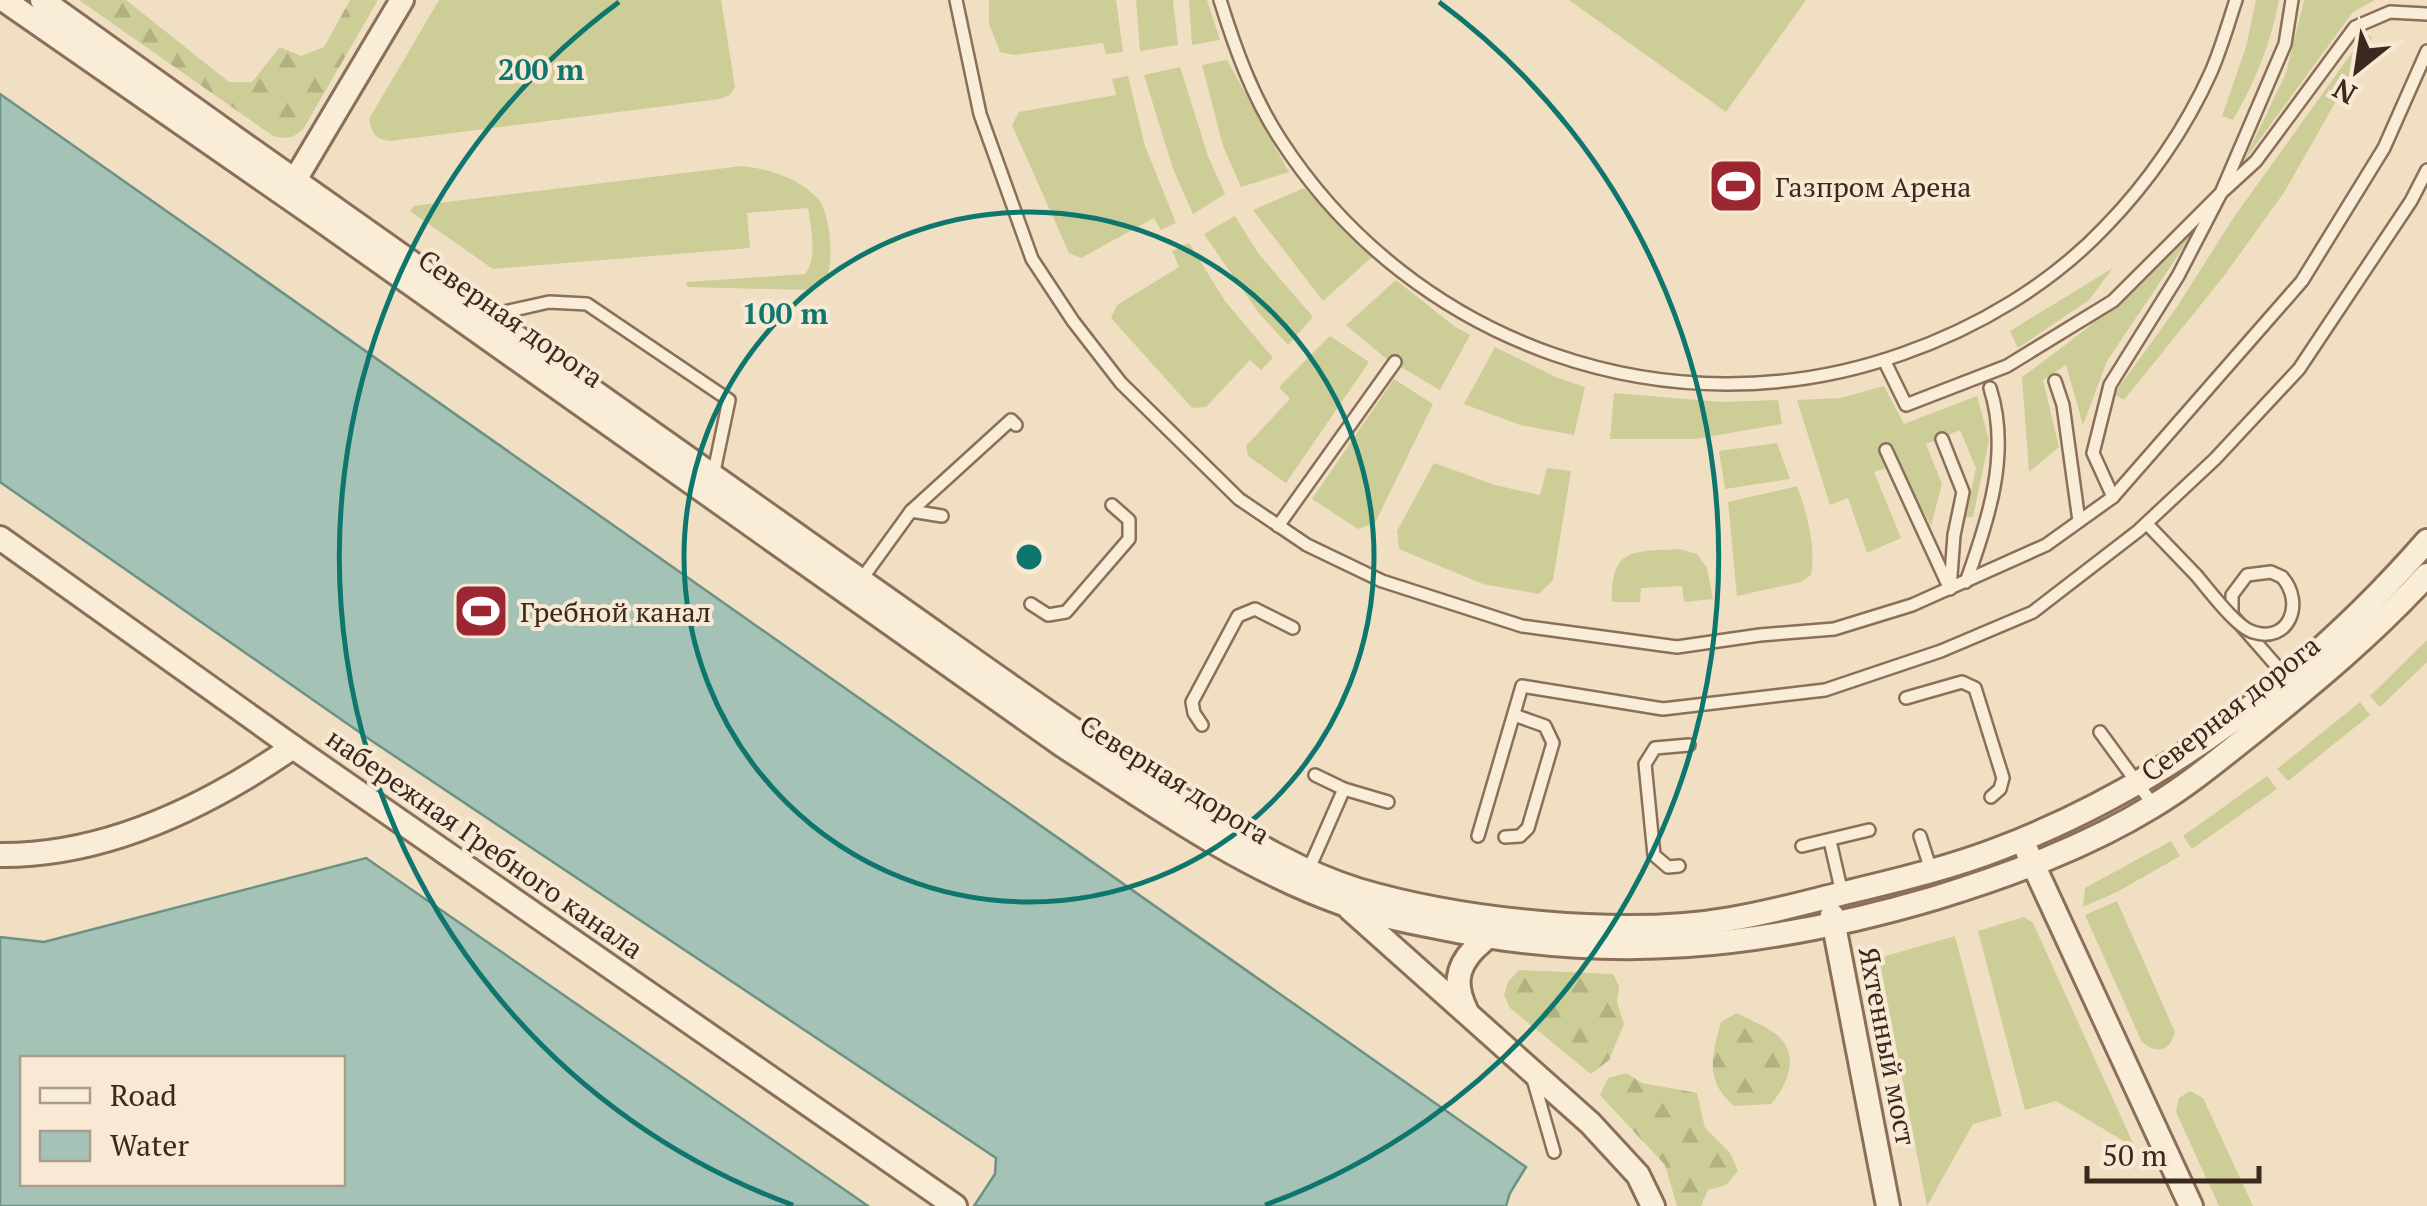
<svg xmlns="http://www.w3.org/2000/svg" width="2427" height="1206" font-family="'PT Serif',serif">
<defs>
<pattern id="forest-firs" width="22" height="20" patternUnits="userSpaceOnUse" patternTransform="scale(2.5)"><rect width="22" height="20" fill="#cdce97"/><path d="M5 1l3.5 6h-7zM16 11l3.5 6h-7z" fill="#b1b182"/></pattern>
</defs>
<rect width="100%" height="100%" fill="#f0dfc3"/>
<g fill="#cdce97">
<path d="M439,0h282l14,87 -5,8 -10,4 -330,42c-15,-2 -18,-7 -21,-22z"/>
<polygon points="989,0 1116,0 1123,52 1106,54 1103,43 1014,55 1000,52 989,24"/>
<polygon points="1136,0 1173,0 1178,45 1140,51"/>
<polygon points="1189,0 1207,0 1220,40 1192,45"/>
<polygon points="1569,0 1806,0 1726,112"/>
<path d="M2256,0h23c-8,43 -24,82 -46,120l-11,-4 24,-69z"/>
<polygon points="2304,0 2375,0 2353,12 2244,161 2286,73"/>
<polygon points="2366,33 2372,38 2285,191 2224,276 2124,400 2114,394 2177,307 2234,217"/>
<polygon points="1227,60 1289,172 1241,187 1223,146 1202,65"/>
<polygon points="1180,67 1208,156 1225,194 1193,214 1173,169 1144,75"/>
<polygon points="1128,76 1145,146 1176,223 1161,230 1154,218 1081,258 1069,253 1012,125 1019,112 1116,95 1112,79"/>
<path d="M742,166c27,3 58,12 77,34 11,14 15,59 8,76 -4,8 -10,10 -18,14l-121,-3 -2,-3 1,-2 118,-8c13,-16 6,-46 3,-66l-61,5 3,35 -257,21 -83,-58 4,-5z"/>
<polygon points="1304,188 1372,257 1323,301 1253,210"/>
<polygon points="1235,216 1258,253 1313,317 1288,345 1258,312 1204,234"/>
<path d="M2188,234l3,2 -84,125 -24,64 -17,-60 -23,15 16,67 -30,25 -7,-95c59,-43 118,-88 166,-143z"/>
<polygon points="1189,243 1225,301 1273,358 1261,370 1250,360 1206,407 1192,408 1111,318 1117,305 1179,267 1172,251"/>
<polygon points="2113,268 2089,300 2018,348 2010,331"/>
<polygon points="1396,280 1454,326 1470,335 1440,390 1384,357 1346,325"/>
<polygon points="1330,336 1369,362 1286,483 1248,456 1246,446 1290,399 1279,387"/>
<polygon points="1495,347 1558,378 1585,387 1574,435 1520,425 1464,404"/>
<polygon points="1394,379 1433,404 1375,523 1358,529 1312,499"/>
<polygon points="1884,386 1904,424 1977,396 1989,440 1973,517 1966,517 1976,468 1960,430 1926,444 1942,484 1931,526 1898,464 1874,472 1901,538 1867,553 1848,498 1830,505 1797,400 1840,398"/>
<polygon points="1614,393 1722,402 1778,400 1782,424 1695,439 1610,439"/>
<polygon points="1777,443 1790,479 1725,489 1719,451"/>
<polygon points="1434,463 1495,485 1540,495 1547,468 1571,471 1553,580 1539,594 1483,584 1399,549 1397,531"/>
<path d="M1797,486c10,27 19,60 14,89l-10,7 -64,14 -9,-94z"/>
<path d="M1679,549l18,5 10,14 6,31 -29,3 -2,-16 -41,2 -1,14h-28c-1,-55 20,-50 67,-53z"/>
<polygon points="2427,640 2427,662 2380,707 2370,696"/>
<polygon points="2360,702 2370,715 2288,781 2277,769"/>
<polygon points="2267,776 2277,789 2192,849 2183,836"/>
<polygon points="2171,841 2180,856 2117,892 2083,907 2085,888"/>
<path d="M2117,901l58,131c-5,19 -18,23 -33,10l-57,-127z"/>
<polygon points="2024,917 2033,923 2133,1143 2129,1144 2056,1101 2025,1110 1978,931"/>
<polygon points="1955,936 2002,1116 1973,1124 1927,1206 1879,958"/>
<polygon points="2190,1091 2203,1098 2253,1206 2219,1206 2176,1112 2179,1098"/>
</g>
<g fill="url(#forest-firs)">
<path d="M79,0h47l103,82h23l28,-35 21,9 23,-9 26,-47h28l-73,126c-9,12 -18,14 -32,10z"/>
<polygon points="1519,970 1613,974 1619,986 1617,1002 1624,1024 1609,1060 1591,1074 1510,1008 1504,995 1508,982"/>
<path d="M1737,1013c12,7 33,14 43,25 20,21 6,48 -9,66l-37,2c-30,-25 -22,-51 -13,-84z"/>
<polygon points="1626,1073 1642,1083 1697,1093 1705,1128 1730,1153 1738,1171 1726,1185 1708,1190 1701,1206 1677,1206 1665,1165 1600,1095 1608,1078"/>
</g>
<g fill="#a5c2b7" stroke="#6c9185" stroke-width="2.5" fill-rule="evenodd">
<polygon points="0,94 1526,1167 1510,1193 1506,1206 974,1206 995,1174 996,1158 372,741 0,482"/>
<path d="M366,858l502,348h-868v-269l44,5zM22,1058h320v126h-320z"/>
</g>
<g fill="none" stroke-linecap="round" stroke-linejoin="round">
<g stroke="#8b6f59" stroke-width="16">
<g id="service">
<polyline points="956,0 980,114 1032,259 1073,321 1121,383 1239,499 1307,545 1382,581 1522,626 1677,647 1760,635 1834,629 1912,605 2046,545 2113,497 2302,281 2384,148 2427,51"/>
<path d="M1220,0c15,48 32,96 60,139 133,206 390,297 622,215 75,-26 148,-69 203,-127 43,-44 81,-99 106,-155 10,-23 17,-48 25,-72"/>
<polyline points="487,316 549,302 587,304 729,400 713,476"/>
<polyline points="1884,360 1906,405 2007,366 2113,301 2221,193 2285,44 2292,0"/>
<polyline points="2055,381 2063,405 2079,521"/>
<polyline points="1942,439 1963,492 1954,535 1950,589"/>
<polyline points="1886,450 1948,585"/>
<polyline points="2113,497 2093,453 2110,385 2178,276 2221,193 2256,161 2355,27 2390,12 2427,14"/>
<polyline points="911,511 1011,420 1016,425"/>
<polyline points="2147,524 2196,575"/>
<polyline points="1278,526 1395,362"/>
<polyline points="2282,577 2271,572 2247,575 2232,595 2232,615 2287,678"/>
<polyline points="861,580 911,511 942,516"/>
<path d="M1966,582c22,-61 45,-129 24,-194"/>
<polyline points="1031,604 1048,615 1066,612 1129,539 1129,520 1112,505"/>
<polyline points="1906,698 1962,682 1975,688 2003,778 2000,789 1991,797"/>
<polyline points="1202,725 1194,713 1192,702 1238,616 1255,609 1293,628"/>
<polyline points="2100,732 2154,806"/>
<polyline points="1315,775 1344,789 1388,802"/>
<polyline points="1478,836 1522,686 1663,709 1825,690 1941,651 2033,612 2138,531 2215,459 2299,369 2411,201 2427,170"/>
<polyline points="1920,836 1931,870"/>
<polyline points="1505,837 1520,836 1528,828 1553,743 1545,726 1514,715"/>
<polyline points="1830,841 1842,893"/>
<polyline points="1802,846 1869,830"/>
<polyline points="1679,866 1668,867 1654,855 1645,764 1655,748 1689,745"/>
<polyline points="1308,871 1344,789"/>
<polyline points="1533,1079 1554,1152"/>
</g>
</g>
<g stroke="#8b6f59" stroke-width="28">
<g id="minor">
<path d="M4,0l314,218 744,527c89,58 178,122 279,158 30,11 64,18 96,24 175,37 328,21 498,-29 75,-23 151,-51 218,-92 37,-22 71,-51 104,-77 60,-49 118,-97 170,-154"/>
<path d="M42,0c276,198 554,394 831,589 107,75 212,153 324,220 51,31 103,63 161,81 105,31 266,48 373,29 37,-6 73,-16 109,-25 54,-13 110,-26 161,-46 165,-63 311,-175 426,-307"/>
<polyline points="289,190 402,0"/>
<polyline points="0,538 293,747 955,1206"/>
<polyline points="2027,851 2191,1206"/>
<path d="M0,855c106,1 208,-49 293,-108"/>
<polyline points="1350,909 1590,1123 1638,1175 1653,1206"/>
<polyline points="1832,915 1888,1206"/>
<path d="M1466,1010c-11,-23 -11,-41 8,-61 7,-7 12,-8 14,-19"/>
</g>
</g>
<use href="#service" stroke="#faedd7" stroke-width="11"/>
<use href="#minor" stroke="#faedd7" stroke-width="22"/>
<g stroke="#8b6f59" stroke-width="16" stroke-linecap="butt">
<path id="service-bridge" d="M2196,575c13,15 40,52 57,57 36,12 52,-29 29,-55"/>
</g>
<use href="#service-bridge" stroke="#faedd7" stroke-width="11"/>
</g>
<g fill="none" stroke="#0f766e" stroke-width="5">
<circle cx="1029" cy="557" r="345"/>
<path d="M793 1205A690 690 0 0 1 619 2M1439 2A690 690 0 0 1 1265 1205"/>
</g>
<defs>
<g id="stadium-square" transform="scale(2.875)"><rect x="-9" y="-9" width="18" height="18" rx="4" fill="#9c2732" stroke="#f7e9d3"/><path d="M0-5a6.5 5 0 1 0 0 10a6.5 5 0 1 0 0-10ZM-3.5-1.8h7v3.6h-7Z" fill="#fff"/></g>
</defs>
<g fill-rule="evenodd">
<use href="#stadium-square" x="1736" y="186"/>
<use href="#stadium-square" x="481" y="611"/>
</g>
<g text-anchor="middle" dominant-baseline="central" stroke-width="8" stroke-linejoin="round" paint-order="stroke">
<g font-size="28" fill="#3a291e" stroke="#f7e9d3" text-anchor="start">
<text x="1775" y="186">Газпром Арена</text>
<text x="520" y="611">Гребной канал</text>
</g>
<g font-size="28" fill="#3a291e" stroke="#f7e9d3">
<text transform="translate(511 318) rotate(35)">Северная дорога</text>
<text transform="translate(2230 708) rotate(-38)">Северная дорога</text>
<text transform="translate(1175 779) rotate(32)">Северная дорога</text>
<text transform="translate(485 843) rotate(35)">набережная Гребного канала</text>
<text transform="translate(1888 1046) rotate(79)">Яхтенный мост</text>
</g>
</g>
<circle cx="1029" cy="557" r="15" fill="#0f766e" stroke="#f7e9d3" stroke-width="5"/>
<g font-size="30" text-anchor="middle" font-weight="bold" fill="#0f766e" stroke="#f7e9d3" stroke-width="8" stroke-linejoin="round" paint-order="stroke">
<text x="541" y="80">200 m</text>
<text x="785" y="324">100 m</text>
</g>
<rect x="20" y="1056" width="325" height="130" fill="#f7e9d3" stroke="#ab9c8b" stroke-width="2.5"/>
<rect x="40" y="1088" width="50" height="15" fill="#faedd7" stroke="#ab9c8b" stroke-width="2.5"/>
<text x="110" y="1106" font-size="30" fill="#3a291e">Road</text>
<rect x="40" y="1131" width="50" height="30" fill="#a5c2b7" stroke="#ab9c8b" stroke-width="2.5"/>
<text x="110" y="1156" font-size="30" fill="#3a291e">Water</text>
<g transform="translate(2357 70) rotate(210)" stroke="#f7e9d3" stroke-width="8" paint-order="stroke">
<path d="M0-8L18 38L0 25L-18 38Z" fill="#3a291e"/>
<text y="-15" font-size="28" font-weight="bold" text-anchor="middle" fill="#3a291e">N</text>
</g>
<path d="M2087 1166v15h172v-15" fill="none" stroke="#3a291e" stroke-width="5"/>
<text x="2102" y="1166" font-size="30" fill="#3a291e" stroke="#f7e9d3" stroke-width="8" paint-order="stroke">50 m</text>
</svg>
